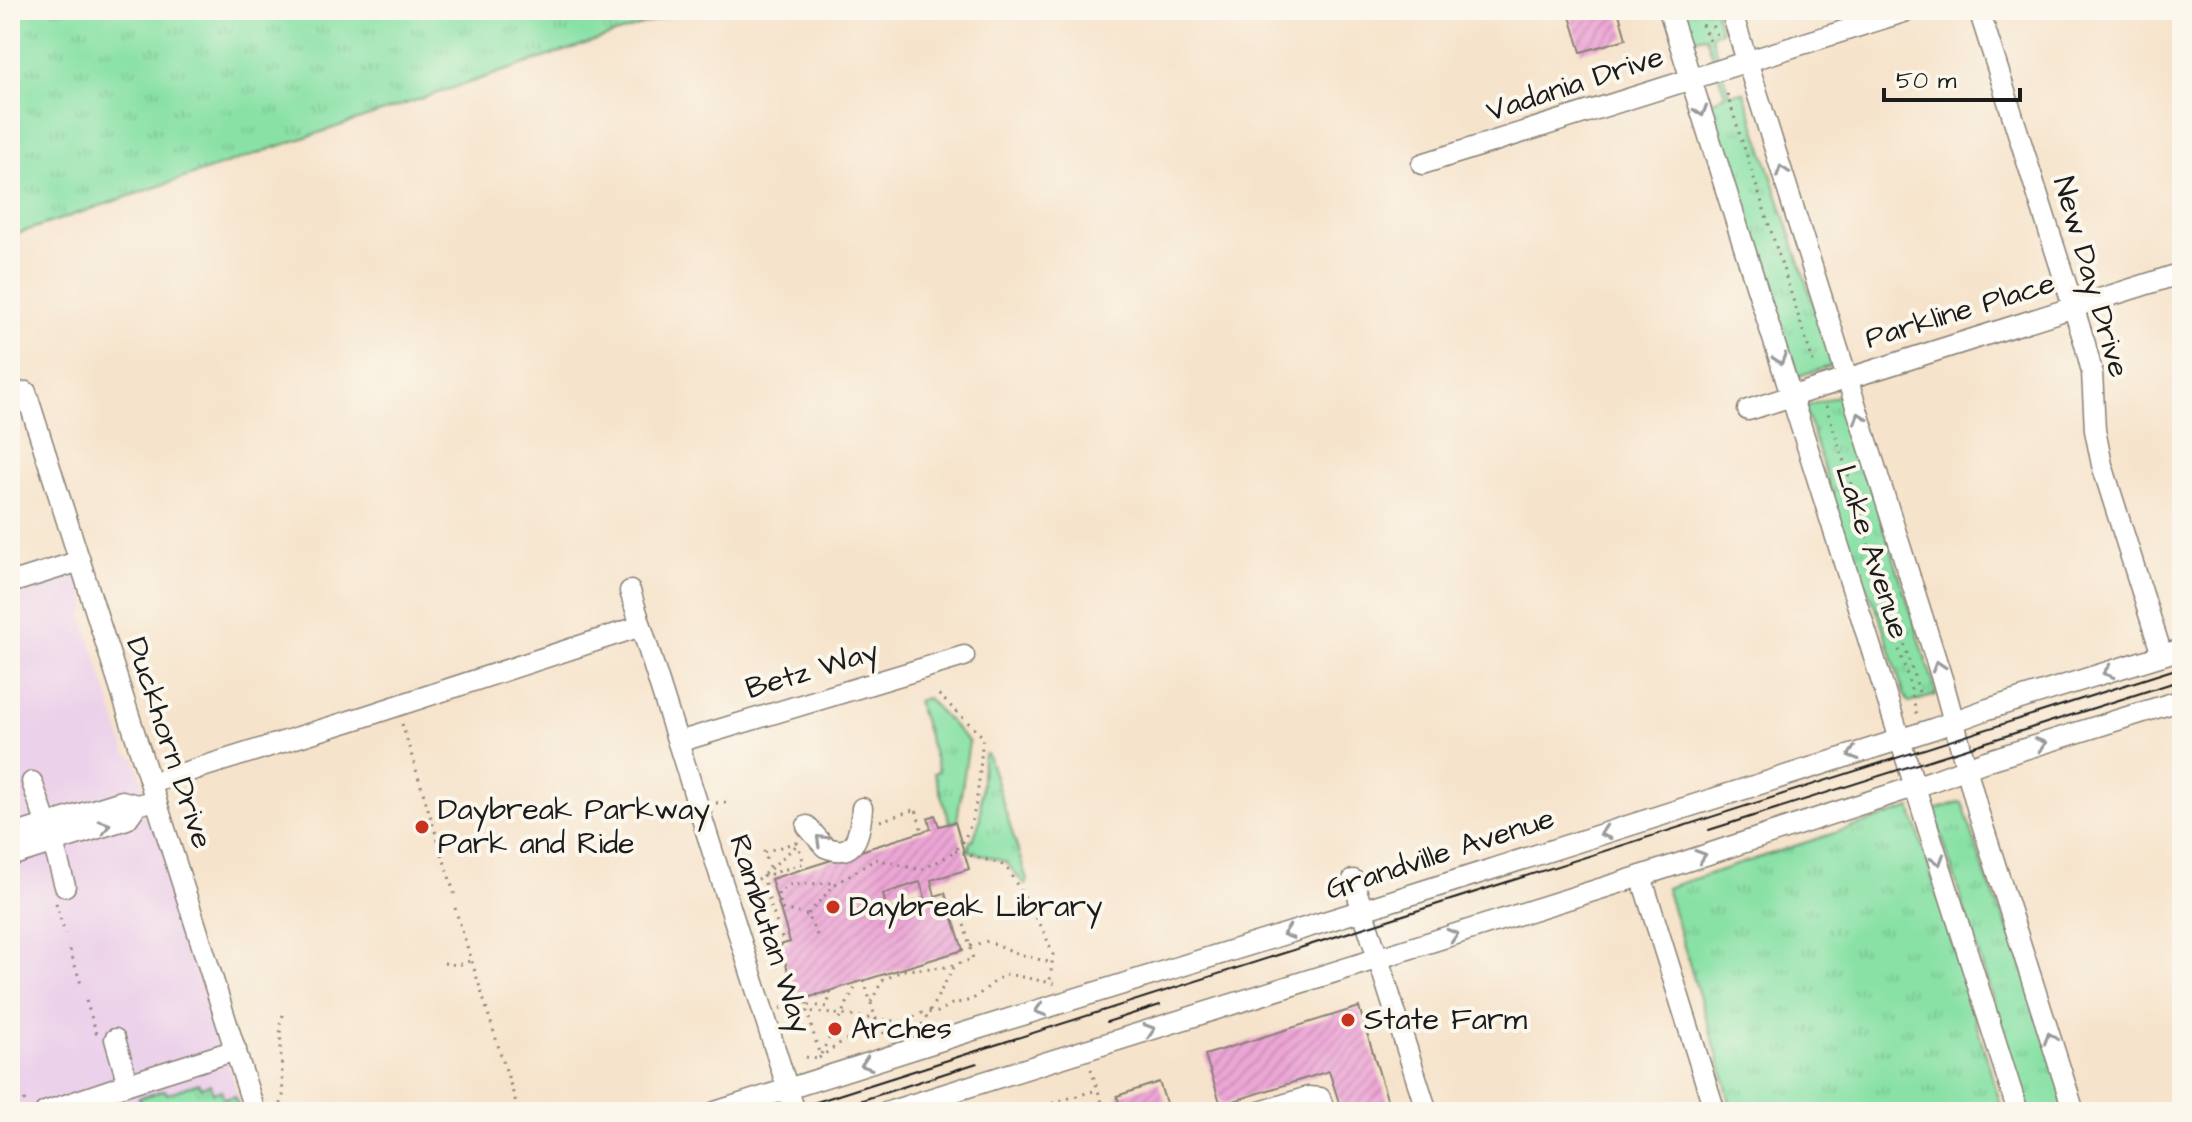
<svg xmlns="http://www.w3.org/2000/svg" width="2192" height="1122" font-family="'Architects Daughter',sans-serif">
<defs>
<pattern id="grass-tufts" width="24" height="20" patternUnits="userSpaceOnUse" patternTransform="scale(2)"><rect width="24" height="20" fill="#89e1a6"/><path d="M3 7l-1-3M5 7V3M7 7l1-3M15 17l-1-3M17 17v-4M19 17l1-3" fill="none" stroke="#76c08e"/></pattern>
<pattern id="building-hatch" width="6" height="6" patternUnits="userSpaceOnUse" patternTransform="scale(2)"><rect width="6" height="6" fill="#eca6d5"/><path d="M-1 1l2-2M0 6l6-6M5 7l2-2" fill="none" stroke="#ca8eb6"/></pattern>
</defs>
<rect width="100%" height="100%" fill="#fbf7ec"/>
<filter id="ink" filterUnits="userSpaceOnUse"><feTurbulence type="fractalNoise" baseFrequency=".0125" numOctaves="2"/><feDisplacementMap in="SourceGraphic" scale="16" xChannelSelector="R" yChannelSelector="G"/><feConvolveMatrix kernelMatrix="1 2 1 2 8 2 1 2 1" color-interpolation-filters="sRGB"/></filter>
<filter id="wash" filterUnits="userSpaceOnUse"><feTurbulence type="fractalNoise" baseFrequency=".006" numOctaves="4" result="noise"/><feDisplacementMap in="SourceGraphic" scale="32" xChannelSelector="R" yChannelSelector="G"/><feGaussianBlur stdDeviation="1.8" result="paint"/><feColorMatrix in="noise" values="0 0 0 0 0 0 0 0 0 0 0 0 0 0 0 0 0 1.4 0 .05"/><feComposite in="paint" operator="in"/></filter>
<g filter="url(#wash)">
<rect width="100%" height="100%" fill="#f6e3cb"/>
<polygon fill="#ecd1ea" points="77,576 87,607 83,616 126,753 135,758 243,1112 10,1112 10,598"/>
<g fill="url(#grass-tufts)" stroke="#527e61" stroke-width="2">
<polygon points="10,10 687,10 10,236"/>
<polygon points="1680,10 1715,10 1721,31 1711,35 1729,94 1744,92 1828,349 1831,366 1798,376 1794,374 1709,103 1725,95 1706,36 1689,39"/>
<polygon points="1839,395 1843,398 1934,685 1936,695 1909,703 1904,694 1879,615 1851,554 1805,408 1807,406"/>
<polygon points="927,698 969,742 957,821 950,823 934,773 939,771 917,701"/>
<polygon points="985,754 988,755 1027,880 1025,885 1006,862 967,850 971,840 973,840 980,820 983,759"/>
<polygon points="1959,802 1962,803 1965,811 1988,883 2016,945 2069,1112 2028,1112 1934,812 1935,810"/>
<polygon points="1911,808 2003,1112 1732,1112 1723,1073 1666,888"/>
<polygon points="199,1083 201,1087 210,1084 213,1093 221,1090 224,1099 235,1096 240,1112 120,1112 118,1109 140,1102 139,1098 165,1090 167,1094"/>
</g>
<g id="blocks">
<g fill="url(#building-hatch)" fill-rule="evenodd">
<polygon points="1568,10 1618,10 1626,39 1581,52"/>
<path d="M935,815l4,11 16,-4 14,47 -38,11 4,16 10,-3 18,57 -166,51 -17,-56 10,-3 -19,-63 160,-50 -3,-11zM920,882l5,16 -38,13 -4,-17z"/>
<polygon points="1359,1007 1391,1112 1342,1112 1329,1071 1221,1105 1205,1055"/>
<polygon points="1159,1082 1169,1112 1122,1112 1117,1096"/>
</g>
</g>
</g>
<g filter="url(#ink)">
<use href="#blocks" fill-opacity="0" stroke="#898074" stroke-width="2"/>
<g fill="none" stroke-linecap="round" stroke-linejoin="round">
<g stroke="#898074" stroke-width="23">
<g id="minor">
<polyline points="1669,10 2018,1112"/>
<polyline points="1731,10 1943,682 1978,811 2074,1112"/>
<polyline points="1979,10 2085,344 2092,372 2095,430 2102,465 2162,655"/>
<polyline points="1422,164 1910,10"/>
<polyline points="10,397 26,392 255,1112"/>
<polyline points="1748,410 2182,273"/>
<polyline points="10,583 80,561"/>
<polyline points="630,591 795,1112"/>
<polyline points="678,742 964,656"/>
<polyline points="32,782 53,843 65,886"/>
<polyline points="151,783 366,716 641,626"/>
<path d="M807,826l18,21c32,13 35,-15 37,-39"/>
<polyline points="10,836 122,801 137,805 156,800"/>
<polyline points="10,856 127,819 137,805"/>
<polyline points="1641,876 1715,1112"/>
<polyline points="1353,880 1427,1112"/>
<polyline points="115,1039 128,1084"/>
<polyline points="45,1112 128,1084 236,1050"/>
<polyline points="715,1112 967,1032 1363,910 1933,729 1988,709 2182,649"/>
<polyline points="888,1112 1641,876 1932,781 1986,761 2182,700"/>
<polyline points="1260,1112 1308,1097 1320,1098 1325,1112"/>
</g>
</g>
<g stroke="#898074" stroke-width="3" stroke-dasharray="2 6" stroke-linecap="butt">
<polyline points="1695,10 1711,44"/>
<polyline points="1709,10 1713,27 1718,37"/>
<polyline points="1727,94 1815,368"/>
<polyline points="1826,406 1855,496 1872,559 1878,558 1919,692"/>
<path d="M1872,583c20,42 36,88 45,133"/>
<polyline points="402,724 455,896"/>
<polyline points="716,803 728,802"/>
<polyline points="880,821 916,809 922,832"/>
<polygon points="797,842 804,863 771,874 764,852"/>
<polyline points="955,851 1001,864 1008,870 1043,929 1053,955 1050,981"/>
<polyline points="737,871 748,869"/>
<polyline points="763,875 770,904 784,944"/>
<polyline points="746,890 797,845"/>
<polyline points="56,903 65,934"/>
<polyline points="455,908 519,1112"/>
<polyline points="807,915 782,909 778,893 790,885 830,883 834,885"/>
<path d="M817,935l-10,-20 27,-30 42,-26 45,11c11,-6 24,-11 33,-19 26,-21 25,-83 29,-114l-46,-44"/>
<polyline points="970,946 988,941 1019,954 1052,963"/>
<polyline points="70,950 81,984"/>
<polyline points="444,963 458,965 470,961"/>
<polyline points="864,980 876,1020 882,1028 886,1039"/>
<polyline points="86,1001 97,1034"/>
<polyline points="871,1002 882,981 903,970 947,967 973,959 958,901 949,904"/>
<polyline points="809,1005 827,1007 831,991 807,998 807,1011 820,1056"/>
<polyline points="780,1008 903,1022 906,1030"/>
<polyline points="922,1025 955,965"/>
<polyline points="821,1054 858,982"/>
<polyline points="806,1057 817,1059"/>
<polyline points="819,1058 843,1041 903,1022 922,1013 938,1012 952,1004 972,1000 998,979 1007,974 1057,984"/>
<polyline points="1091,1069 1105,1112"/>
<polyline points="24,1100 27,1107"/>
<polyline points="279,1112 283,1096 280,1025 283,1015"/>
<polyline points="1022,1112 1097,1090"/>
</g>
<use href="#minor" stroke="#fff" stroke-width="20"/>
<g stroke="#1c1c1c" stroke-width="2">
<polyline points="1709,830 2182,680"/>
<polyline points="1107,1022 1160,1005"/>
<polyline points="847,1105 977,1063"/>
<polyline points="785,1112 2182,667"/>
</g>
</g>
<defs><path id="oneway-chevron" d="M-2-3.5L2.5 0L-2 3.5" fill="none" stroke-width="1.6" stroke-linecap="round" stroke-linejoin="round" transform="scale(2)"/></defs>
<g stroke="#999">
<use href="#oneway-chevron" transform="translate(1701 111) rotate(72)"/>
<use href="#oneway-chevron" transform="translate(1782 171) rotate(-108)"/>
<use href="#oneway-chevron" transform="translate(1780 359) rotate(72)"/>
<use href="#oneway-chevron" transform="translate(1860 418) rotate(-108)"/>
<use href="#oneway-chevron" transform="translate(1938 666) rotate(-108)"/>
<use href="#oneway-chevron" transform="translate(2108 672) rotate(163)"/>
<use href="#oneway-chevron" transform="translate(2041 744) rotate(-17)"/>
<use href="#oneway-chevron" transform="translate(1853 754) rotate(162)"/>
<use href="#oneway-chevron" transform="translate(105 826) rotate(-17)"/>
<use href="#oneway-chevron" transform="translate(1605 833) rotate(162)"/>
<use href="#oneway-chevron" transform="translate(821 840) rotate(-136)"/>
<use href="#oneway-chevron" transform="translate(1701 856) rotate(-18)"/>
<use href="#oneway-chevron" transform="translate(1938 860) rotate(72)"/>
<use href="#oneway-chevron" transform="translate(1288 933) rotate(163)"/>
<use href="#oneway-chevron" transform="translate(1453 935) rotate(-17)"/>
<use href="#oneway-chevron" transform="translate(1040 1010) rotate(163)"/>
<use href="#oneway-chevron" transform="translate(1150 1030) rotate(-17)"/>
<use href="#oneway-chevron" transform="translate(2050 1038) rotate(-108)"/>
<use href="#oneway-chevron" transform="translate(866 1064) rotate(162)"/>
</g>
</g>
<g fill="#c8321e" stroke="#fbf7ec" stroke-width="3">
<circle cx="422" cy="827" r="8"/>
<circle cx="833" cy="907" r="8"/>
<circle cx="1348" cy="1020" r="8"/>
<circle cx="835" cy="1029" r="8"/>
</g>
<g text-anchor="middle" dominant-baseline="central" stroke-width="8" stroke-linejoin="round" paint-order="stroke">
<g font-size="30" fill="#1c1c1c" stroke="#fbf7ec">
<text transform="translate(1575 84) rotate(-18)">Vadania Drive</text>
<text transform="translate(2091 277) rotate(74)">New Day Drive</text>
<text transform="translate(1960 311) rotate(-17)">Parkline Place</text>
<text transform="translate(1872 552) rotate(72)">Lake Avenue</text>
<text transform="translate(812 670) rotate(-17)">Betz Way</text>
<text transform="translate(169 743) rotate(72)">Duckhorn Drive</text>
<text transform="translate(1440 854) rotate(-18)">Grandville Avenue</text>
<text transform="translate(770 934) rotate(72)">Rambutan Way</text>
</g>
<g font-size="30" fill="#1c1c1c" stroke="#fbf7ec" text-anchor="start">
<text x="438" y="810">Daybreak Parkway<tspan x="438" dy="34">Park and Ride</tspan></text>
<text x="849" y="907">Daybreak Library</text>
<text x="1364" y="1020">State Farm</text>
<text x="851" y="1029">Arches</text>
</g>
</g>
<rect width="2192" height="1122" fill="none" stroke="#fbf7ec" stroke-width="40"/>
<path d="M1884 88v12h136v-12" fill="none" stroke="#1c1c1c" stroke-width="4"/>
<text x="1896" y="88" font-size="24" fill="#1c1c1c" stroke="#fbf7ec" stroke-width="6" paint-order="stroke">50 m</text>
</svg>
